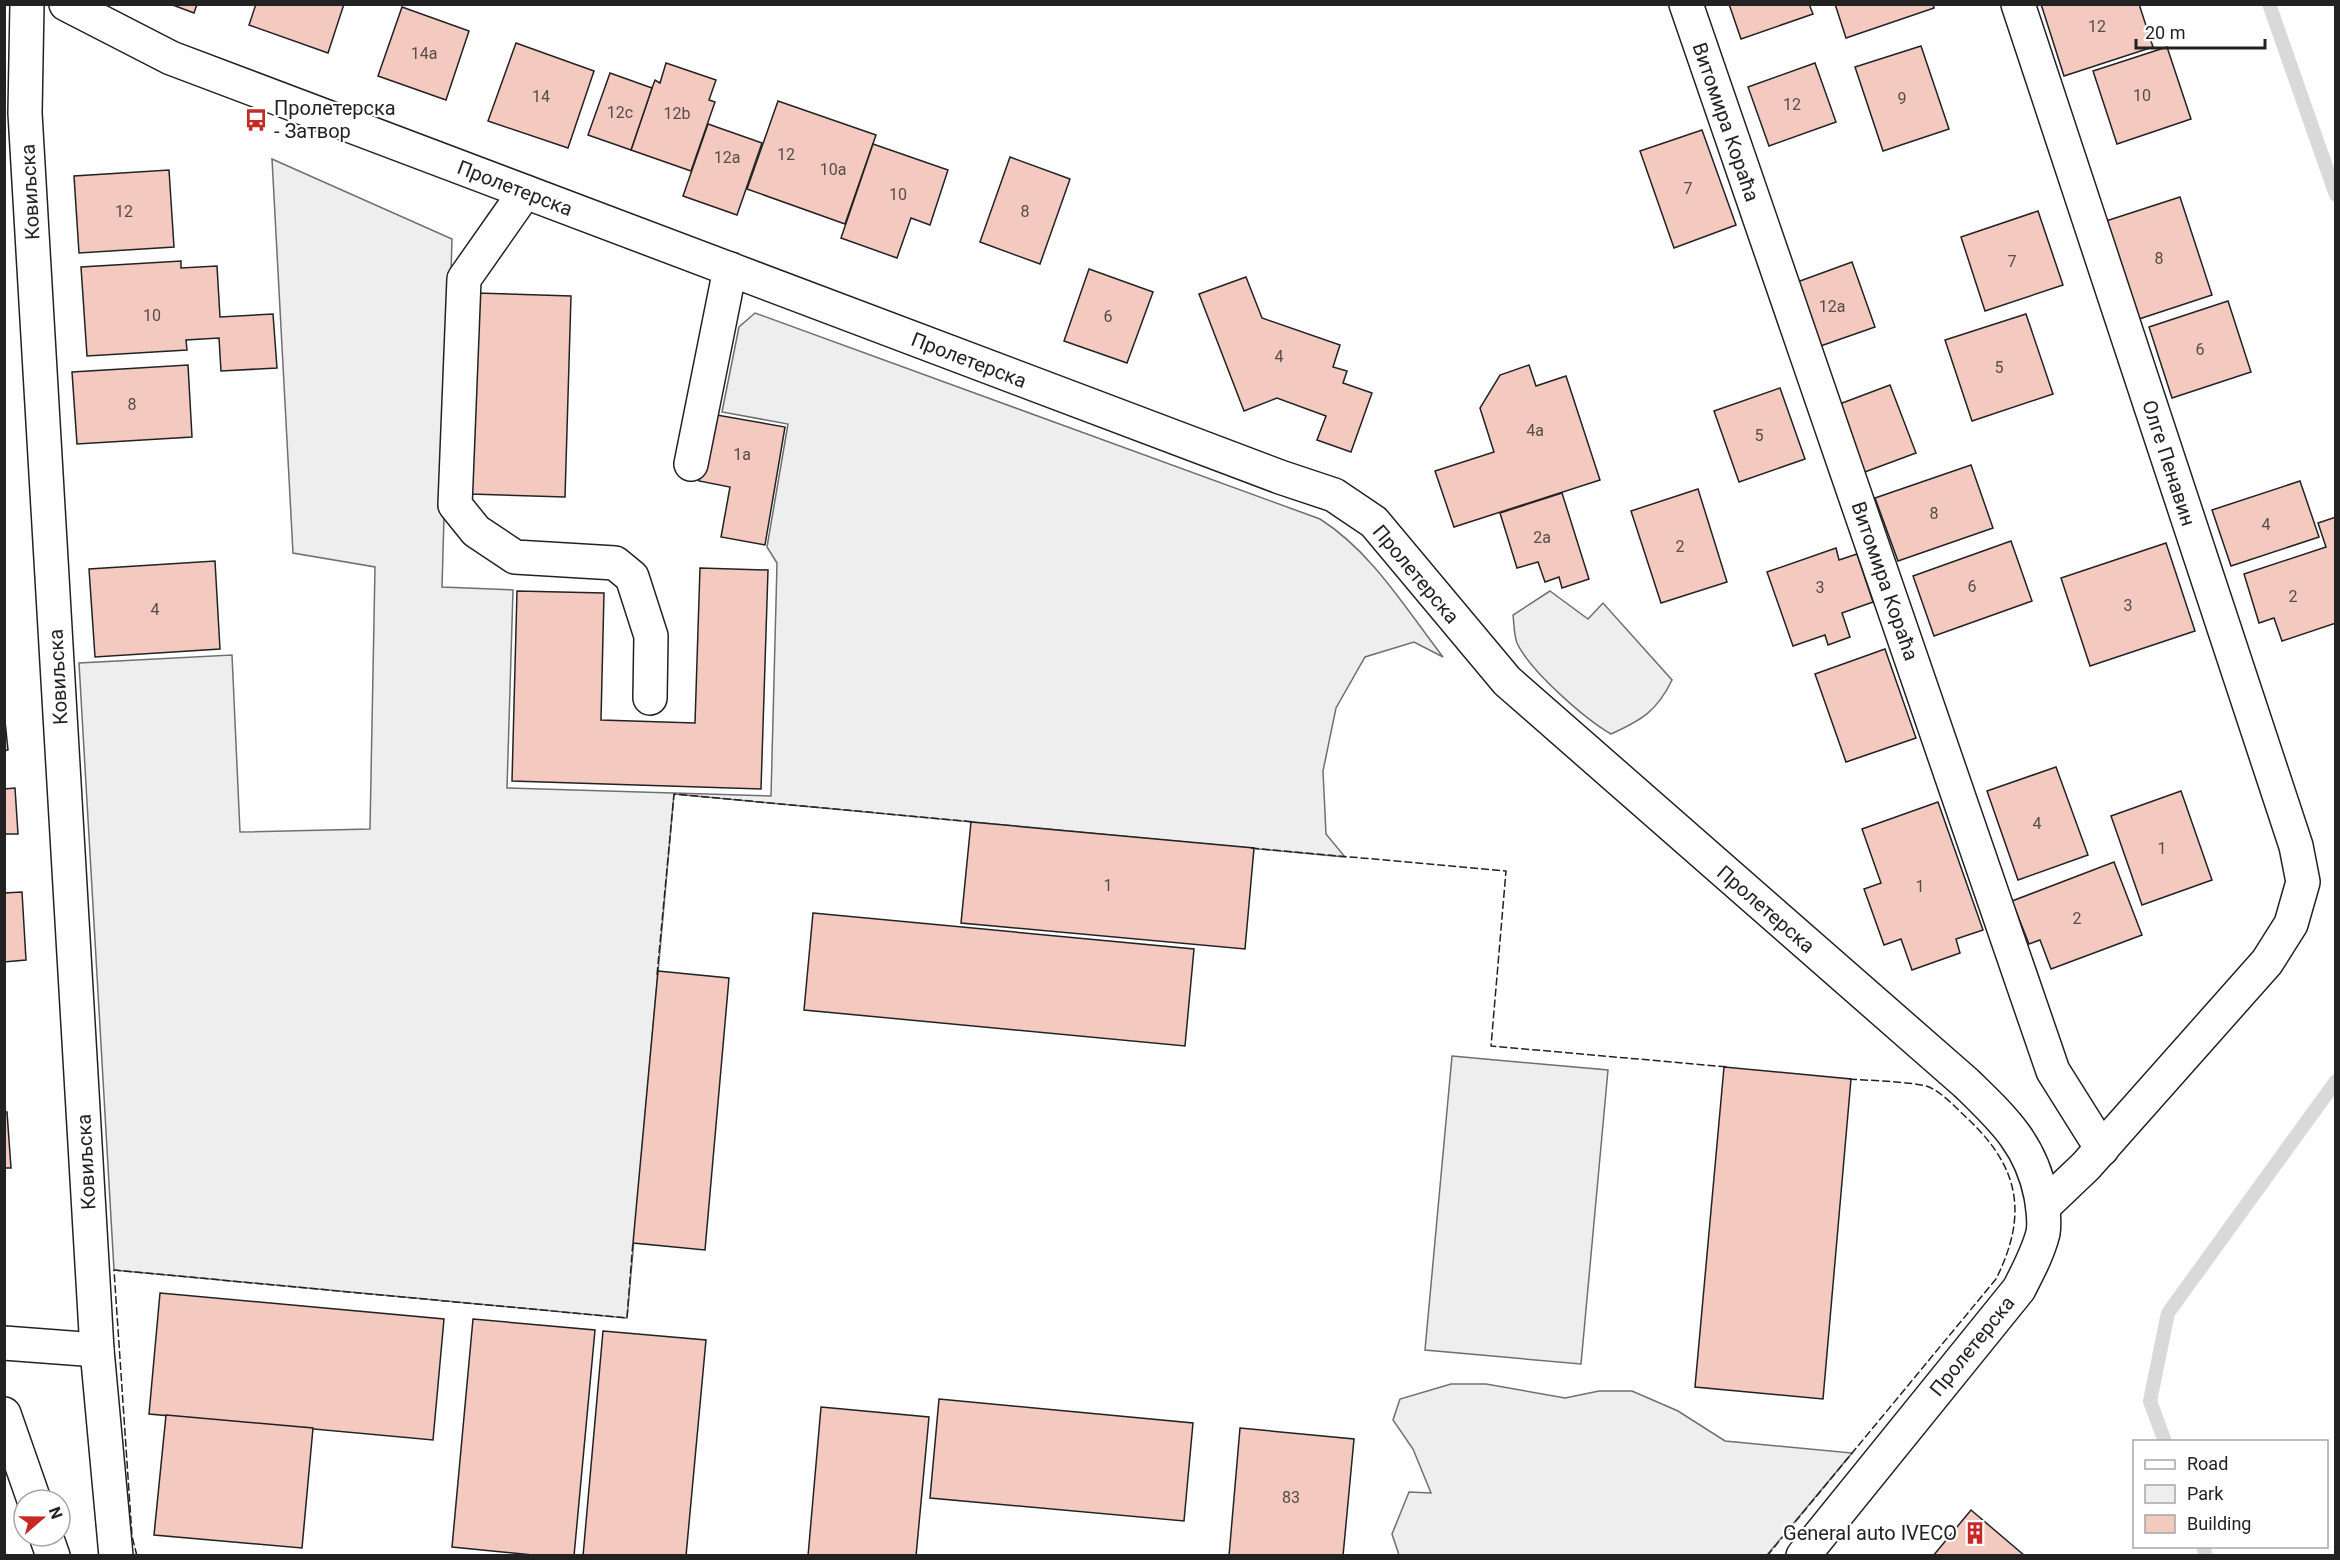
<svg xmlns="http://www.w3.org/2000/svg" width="2340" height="1560" font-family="Roboto,sans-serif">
<rect width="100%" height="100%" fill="#fff"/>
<g fill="#eee" stroke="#6f6f6f" stroke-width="1.5">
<path d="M272,159l180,80 -10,348 71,3 -6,198 264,8 6,-233 -10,-16 21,-123 -66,-12 17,-85 16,-14 565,206c52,33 86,90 123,138l-29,-15 -49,15 -29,51 -13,63 3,63 19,23 -671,-63 -47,524 -513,-48 -35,-607 153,-8 8,177 130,-3 5,-262 -82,-14z"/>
<path d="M1550,591l38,28 15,-16 69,77c-15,31 -30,40 -61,54 -26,-15 -81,-63 -94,-91 -3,-8 -3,-20 -4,-28z"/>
<polygon points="1452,1056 1608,1070 1581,1364 1425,1350"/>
<polygon points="1451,1384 1486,1384 1565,1398 1599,1391 1632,1391 1678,1411 1725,1441 1852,1453 1767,1555 1399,1555 1392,1534 1409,1492 1431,1493 1413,1449 1393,1420 1400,1399"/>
</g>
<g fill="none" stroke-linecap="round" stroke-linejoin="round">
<g stroke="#d9d9d9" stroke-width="14">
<polyline points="2269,4 2336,195"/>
<polyline points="2165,1442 2150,1401 2168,1313 2336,1081"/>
<polyline points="2203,1546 2206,1556"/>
</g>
</g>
<g fill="#f3c9c0" stroke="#222" stroke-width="1.5">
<polygon points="170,4 197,4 194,13"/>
<polygon points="256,4 344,4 328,53 249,25"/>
<polygon points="1729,4 1809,4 1813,14 1741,39"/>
<polygon points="1835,4 1933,4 1934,8 1846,38"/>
<polygon points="2041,4 2139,4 2153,47 2064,76"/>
<polygon points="402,7 469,31 446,100 378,76"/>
<polygon points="516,43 594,71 568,148 488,121"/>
<polygon points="1921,46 1949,129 1883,151 1855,67"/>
<polygon points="2167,47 2191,119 2117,144 2093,71"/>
<polygon points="666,63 716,80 709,100 715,102 691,171 631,150 652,88 655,80 660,83"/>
<polygon points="1815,63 1836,122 1769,146 1748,87"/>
<polygon points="610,73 652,88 631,150 588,135"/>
<polygon points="778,101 876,135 845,224 747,189"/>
<polygon points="708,124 762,143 737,215 683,196"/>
<polygon points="1702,130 1736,225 1674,248 1640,151"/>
<polygon points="873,144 948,170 930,225 911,218 897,258 841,238"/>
<polygon points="1010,157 1070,179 1040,264 980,242"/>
<polygon points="169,170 174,247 79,253 74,176"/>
<polygon points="2180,197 2212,295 2139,319 2106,221"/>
<polygon points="2038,211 2063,285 1985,311 1961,237"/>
<polygon points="181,261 181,268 217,266 220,317 273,314 277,368 221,371 219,338 186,340 187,350 87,356 81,267"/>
<polygon points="1852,262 1875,327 1812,349 1789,285"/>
<polygon points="1089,269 1153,292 1127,363 1064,341"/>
<polygon points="1246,277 1262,318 1340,345 1333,367 1347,371 1343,383 1372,393 1351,452 1317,440 1326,416 1277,398 1244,411 1199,294"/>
<polygon points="476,293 571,296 565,497 470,494"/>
<polygon points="2228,301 2251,372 2172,398 2149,327"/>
<polygon points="2026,314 2053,394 1972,421 1945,340"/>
<polygon points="188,365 192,437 77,444 72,372"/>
<polygon points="1529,365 1536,386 1566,376 1600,480 1454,527 1435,471 1494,452 1480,408 1500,375"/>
<polygon points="1890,385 1916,453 1854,476 1829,408"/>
<polygon points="1780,388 1805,459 1739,482 1714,411"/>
<polygon points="711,414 785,427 765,545 721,537 730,487 699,481"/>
<polygon points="1971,465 1993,528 1898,561 1875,498"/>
<polygon points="2300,481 2319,537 2231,566 2212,510"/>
<polygon points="1698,489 1727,582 1661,603 1631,511"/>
<polygon points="1562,493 1589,579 1562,588 1559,577 1545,582 1538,562 1517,568 1500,513"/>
<polygon points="2336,517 2336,623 2282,641 2274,618 2259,623 2244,574 2326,547 2318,523"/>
<polygon points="2011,541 2032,601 1934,636 1913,576"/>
<polygon points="2166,543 2195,631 2090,666 2061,578"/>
<polygon points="1836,548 1839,560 1857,554 1873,602 1842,613 1850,637 1828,645 1825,635 1793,646 1767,572"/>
<polygon points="215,561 220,649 95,657 89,569"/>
<polygon points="700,568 768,570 761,789 512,781 517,591 604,593 601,720 695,723"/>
<polygon points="1885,649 1916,738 1846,762 1815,674"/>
<polygon points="4,711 8,750 4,751"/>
<polygon points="2056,767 2088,855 2018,880 1987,791"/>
<polygon points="15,788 18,834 4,834 4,789"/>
<polygon points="2181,791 2212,880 2142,905 2111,816"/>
<polygon points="1938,802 1983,930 1956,939 1960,953 1912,970 1901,939 1884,945 1864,889 1881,883 1862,829"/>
<polygon points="971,822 1254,848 1245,949 961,923"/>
<polygon points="2114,862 2142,935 2051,969 2040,940 2029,944 2012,901"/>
<polygon points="22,892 26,960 4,962 4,893"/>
<polygon points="813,913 1194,949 1185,1046 804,1010"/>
<polygon points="658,971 729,978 705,1250 633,1243"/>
<polygon points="1724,1067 1851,1079 1823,1399 1695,1387"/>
<polygon points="4,1112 7,1112 11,1168 4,1168"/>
<polygon points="160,1293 444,1319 433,1440 149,1414"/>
<polygon points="473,1319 595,1330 574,1556 543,1556 452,1547"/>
<polygon points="603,1331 706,1340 686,1556 583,1556"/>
<polygon points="939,1399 1193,1423 1184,1521 930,1498"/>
<polygon points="821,1407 929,1417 916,1556 808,1556"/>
<polygon points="166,1415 313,1428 302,1548 154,1535"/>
<polygon points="1240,1428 1354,1439 1343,1556 1229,1556"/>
<polygon points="1971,1510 2025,1556 1933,1556"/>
</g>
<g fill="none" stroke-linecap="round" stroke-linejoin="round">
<g stroke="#222" stroke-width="36">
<g id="minor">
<polyline points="27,4 25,113 97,1350 116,1556"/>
<path d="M66,4l105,54 1109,419 54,18 40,27 133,159 459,402c36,35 65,61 75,113 2,12 4,26 2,37 -5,20 -15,38 -24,56l-216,267"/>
<polyline points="1686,4 2053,1071 2102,1149"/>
<polyline points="2018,4 2296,846 2303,882 2291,924 2267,962 2086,1166 2043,1207"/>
<polyline points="525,192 464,279 455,505 476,531 515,557 615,563 632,577 651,636 650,698"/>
<polyline points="691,464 730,269"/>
<polyline points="4,1343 97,1350"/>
<polyline points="4,1414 34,1500"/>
<polyline points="46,1536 53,1556"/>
</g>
</g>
<use href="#minor" stroke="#fff" stroke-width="33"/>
<g stroke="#222" stroke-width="1.5" stroke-dasharray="8 3" stroke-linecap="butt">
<polyline points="1251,848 1506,871 1491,1046 1728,1067"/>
<polyline points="657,975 674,794 974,822"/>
<polyline points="137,1556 132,1536 114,1270 627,1318 633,1241"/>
<path d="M1767,1556l229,-277c32,-64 24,-111 -28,-160 -11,-10 -25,-26 -39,-32 -11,-5 -66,-7 -82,-8"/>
</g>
</g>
<defs>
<g id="bus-bare" transform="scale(1.8)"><path d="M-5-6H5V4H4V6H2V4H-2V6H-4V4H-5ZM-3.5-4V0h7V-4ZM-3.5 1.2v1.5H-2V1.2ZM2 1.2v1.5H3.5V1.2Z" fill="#c62828" stroke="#fff" stroke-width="2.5" paint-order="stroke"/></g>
<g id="building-bare" transform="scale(1.8)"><path d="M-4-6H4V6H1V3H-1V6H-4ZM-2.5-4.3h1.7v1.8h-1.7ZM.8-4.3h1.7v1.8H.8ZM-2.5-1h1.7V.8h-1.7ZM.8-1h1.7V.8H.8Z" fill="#c62828" stroke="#fff" stroke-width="2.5" paint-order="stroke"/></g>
</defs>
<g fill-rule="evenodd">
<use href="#bus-bare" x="256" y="120"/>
<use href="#building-bare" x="1975" y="1533"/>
</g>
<g text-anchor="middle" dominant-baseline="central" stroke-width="4.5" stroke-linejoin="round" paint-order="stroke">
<g font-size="16" fill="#564c4a">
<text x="2097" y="26">12</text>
<text x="424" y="53">14a</text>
<text x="2142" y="95">10</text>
<text x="541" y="96">14</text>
<text x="1902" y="98">9</text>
<text x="1792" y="104">12</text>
<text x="620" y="112">12c</text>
<text x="677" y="113">12b</text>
<text x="786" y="154">12</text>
<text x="727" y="157">12a</text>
<text x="833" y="169">10a</text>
<text x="1688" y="188">7</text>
<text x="898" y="194">10</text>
<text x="124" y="211">12</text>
<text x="1025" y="211">8</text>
<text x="2159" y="258">8</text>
<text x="2012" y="261">7</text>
<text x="1832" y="306">12a</text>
<text x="152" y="315">10</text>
<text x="1108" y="316">6</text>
<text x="2200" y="349">6</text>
<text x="1279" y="356">4</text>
<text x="1999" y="367">5</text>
<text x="132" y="404">8</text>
<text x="1535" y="430">4a</text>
<text x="1759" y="435">5</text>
<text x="742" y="454">1a</text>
<text x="1934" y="513">8</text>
<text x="2266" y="524">4</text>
<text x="1542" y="537">2a</text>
<text x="1680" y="546">2</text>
<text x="1972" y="586">6</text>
<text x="1820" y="587">3</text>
<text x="2293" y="596">2</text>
<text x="2128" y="605">3</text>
<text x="155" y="609">4</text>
<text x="2037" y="823">4</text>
<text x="2162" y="848">1</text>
<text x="1108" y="885">1</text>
<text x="1920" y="886">1</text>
<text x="2077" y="918">2</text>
<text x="1291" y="1497">83</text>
</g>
<g font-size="20" fill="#222" stroke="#fff" text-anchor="start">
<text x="274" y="108">Пролетерска<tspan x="274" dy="23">- Затвор</tspan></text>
<text x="1957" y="1533" text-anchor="end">General auto IVECO</text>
</g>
<g font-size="20" fill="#222" stroke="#fff">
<text transform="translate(1726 122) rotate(71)">Витомира Кораћа</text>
<text transform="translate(515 188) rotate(21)">Пролетерска</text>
<text transform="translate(30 192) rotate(-93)">Ковиљска</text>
<text transform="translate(969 360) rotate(21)">Пролетерска</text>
<text transform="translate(2169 463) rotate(72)">Олге Пенавин</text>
<text transform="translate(1416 574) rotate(50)">Пролетерска</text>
<text transform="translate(1885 581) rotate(71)">Витомира Кораћа</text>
<text transform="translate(58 677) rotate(-93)">Ковиљска</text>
<text transform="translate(1766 909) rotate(41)">Пролетерска</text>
<text transform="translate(86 1162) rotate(-93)">Ковиљска</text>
<text transform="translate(1972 1346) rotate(-51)">Пролетерска</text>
</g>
</g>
<rect width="2340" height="1560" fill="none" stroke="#222222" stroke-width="12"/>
<rect x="2133" y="1440" width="195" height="108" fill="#ffffff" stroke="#a7a7a7" stroke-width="1.5"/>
<rect x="2145" y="1460" width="30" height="9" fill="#ffffff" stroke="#a7a7a7" stroke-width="1.5"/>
<text x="2187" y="1470" font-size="18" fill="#222222">Road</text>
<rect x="2145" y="1485" width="30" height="18" fill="#eeeeee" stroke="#a7a7a7" stroke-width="1.5"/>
<text x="2187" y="1500" font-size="18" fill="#222222">Park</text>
<rect x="2145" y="1515" width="30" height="18" fill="#f3c9c0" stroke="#a7a7a7" stroke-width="1.5"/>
<text x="2187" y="1530" font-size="18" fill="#222222">Building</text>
<g transform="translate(42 1518) rotate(70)"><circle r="28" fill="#ffffff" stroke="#a7a7a7" stroke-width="1.5"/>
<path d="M0-4.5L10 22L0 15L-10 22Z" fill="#c62828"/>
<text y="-9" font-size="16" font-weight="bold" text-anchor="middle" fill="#222222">N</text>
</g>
<path d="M2136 39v9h129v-9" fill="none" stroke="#222222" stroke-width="3"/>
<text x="2145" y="39" font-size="18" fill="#222222" stroke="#ffffff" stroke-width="4.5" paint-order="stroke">20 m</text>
</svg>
